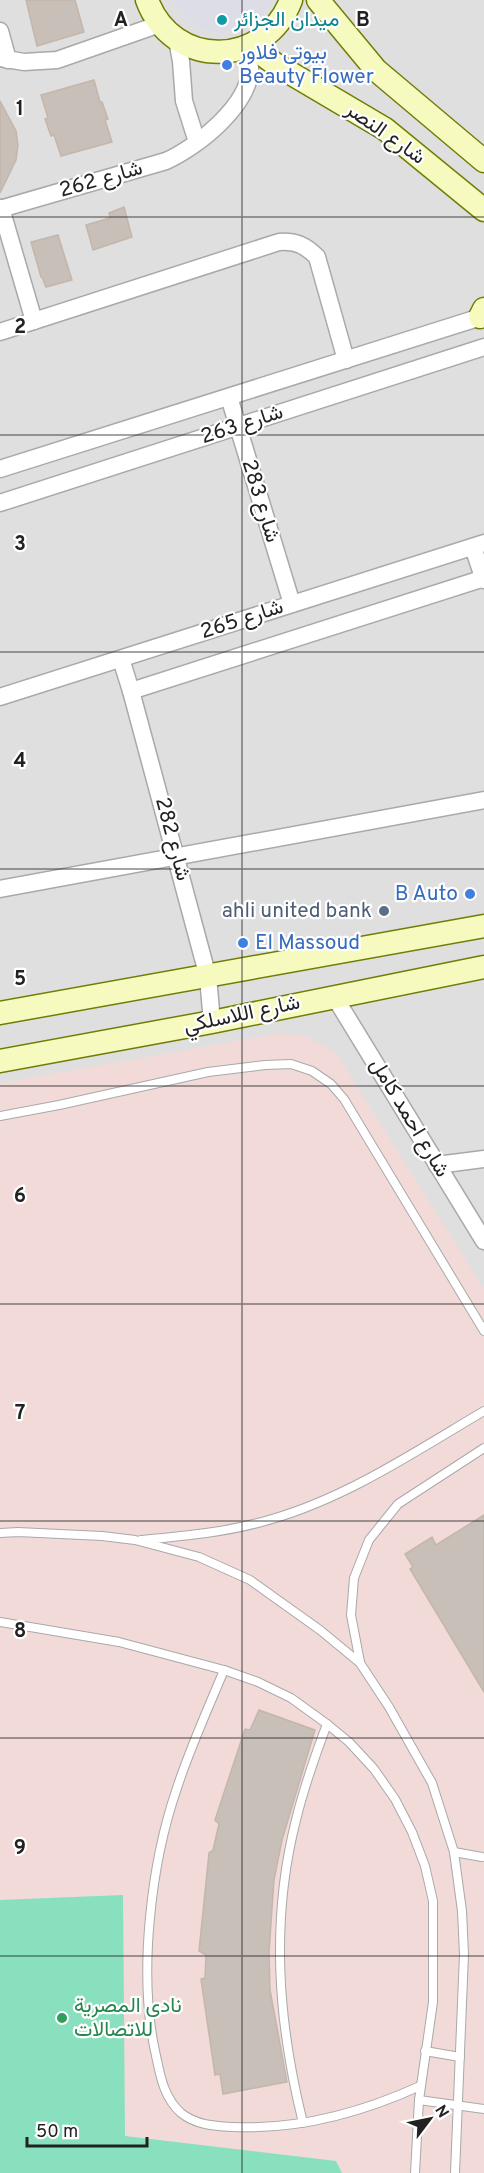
<svg xmlns="http://www.w3.org/2000/svg" width="484" height="2173" font-family="Overpass,Vazirmatn,sans-serif">
<rect width="100%" height="100%" fill="#f2efe9"/>
<rect fill="#e0dfdf" x="0" y="0" width="484" height="2173"/>
<polygon fill="#f2dad9" points="276,1034 303,1035 336,1053 484,1289 484,2173 342,2173 336,2161 125,2137 122,1895 0,1900 0,1083"/>
<polygon fill="#88e0be" points="123,1895 125,2136 336,2161 342,2173 0,2173 0,1900"/>
<polygon fill="#dddde8" points="172,0 272,0 262,15 251,25 237,31 222,33 208,31 194,25 182,15"/>
<g fill="#c7bfb8" stroke="#c4b6ab" stroke-width="1.5">
<polygon points="26,0 75,0 84,32 37,46"/>
<polygon points="94,80 100,102 102,102 108,119 105,120 112,142 61,156 54,135 51,136 45,119 48,118 41,95"/>
<polygon points="0,101 16,131 18,145 16,160 0,193"/>
<polygon points="124,207 132,237 93,250 86,225 110,218 109,213"/>
<polygon points="58,235 72,280 46,287 42,277 41,277 31,242"/>
<polygon points="484,1515 484,1692 410,1569 413,1567 405,1554 432,1537 436,1545"/>
<polygon points="259,1710 315,1730 282,1840 274,1880 269,1952 270,1990 287,2082 223,2094 220,2074 215,2075 201,1979 205,1978 206,1955 199,1951 209,1853 213,1850 219,1824 215,1820 245,1729 250,1730"/>
</g>
<g fill="none" stroke-linecap="round" stroke-linejoin="round">
<g stroke="#a9a9a9" stroke-width="10">
<g id="lane">
<polyline points="0,1116 59,1105 208,1072 265,1065 291,1064 312,1071 331,1084 344,1099 484,1331"/>
<polyline points="0,1533 18,1532 102,1536 135,1540 199,1557 250,1580 320,1630 360,1663 389,1707 432,1783 454,1852 462,1911 464,1954 455,2173"/>
<path d="M141,1540c44,-4 89,-8 131,-21 76,-22 144,-68 212,-108"/>
<polyline points="0,1622 119,1642 224,1670 258,1682 291,1698 327,1724 349,1742 374,1769 395,1799 412,1832 425,1866 433,1901 433,2002 419,2100 415,2173"/>
<polyline points="360,1662 351,1615 354,1578 369,1540 398,1504 484,1448"/>
<path d="M224,1670c-16,39 -34,78 -47,118 -26,75 -39,185 -22,263 5,23 8,46 26,62 15,12 33,13 51,14 66,3 129,-14 188,-41"/>
<polyline points="454,1852 482,1857"/>
<polyline points="425,2051 460,2057"/>
<polyline points="419,2100 484,2109"/>
<path d="M303,2123c-25,-101 -33,-201 -7,-303 8,-33 19,-64 31,-96"/>
</g>
</g>
<g stroke="#a9a9a9" stroke-width="19">
<g id="street">
<polyline points="0,31 8,60"/>
<polyline points="177,40 181,61 184,101 197,142"/>
<polyline points="0,58 24,62 57,60 160,24"/>
<polyline points="1,208 34,321"/>
<path d="M0,209l166,-48c31,-14 85,-56 84,-94 -1,-6 -3,-13 -4,-19"/>
<path d="M0,332l279,-90c17,-1 26,3 38,15l29,103"/>
<polyline points="229,397 292,604"/>
<polyline points="0,469 484,316"/>
<polyline points="0,503 484,347"/>
<polyline points="473,547 484,580"/>
<polyline points="121,659 131,691 208,977 212,1022"/>
<polyline points="131,691 484,578"/>
<polyline points="0,697 484,543"/>
<polyline points="0,889 484,800"/>
<polyline points="334,996 484,1241"/>
<polyline points="437,1165 484,1159"/>
</g>
</g>
<g stroke="#707d05" stroke-width="25">
<g id="secondary">
<path d="M147,0c26,70 118,68 144,0"/>
<polyline points="318,0 376,70 484,161"/>
<polyline points="251,46 275,64 385,129 484,210"/>
<polyline points="480,317 484,309"/>
<polyline points="0,1013 484,926"/>
<polyline points="0,1061 212,1022 484,967"/>
</g>
</g>
<use href="#lane" stroke="#fff" stroke-width="8"/>
<use href="#street" stroke="#fff" stroke-width="16"/>
<use href="#secondary" stroke="#f7fabf" stroke-width="22"/>
</g>
<path fill="none" stroke="#222" stroke-width="1.5" stroke-opacity="0.55" d="M242,0v2173M0,217h484M0,435h484M0,652h484M0,869h484M0,1086h484M0,1304h484M0,1521h484M0,1738h484M0,1956h484"/>
<circle fill="#0f9aa8" stroke="#fff" stroke-width="2" cx="222" cy="20" r="6"/>
<g fill="#3f7fe0" stroke="#fff" stroke-width="2">
<circle cx="227" cy="65" r="6"/>
<circle cx="470" cy="894" r="6"/>
<circle cx="243" cy="943" r="6"/>
</g>
<circle fill="#5c6f8a" stroke="#fff" stroke-width="2" cx="384" cy="911" r="6"/>
<circle fill="#2e9e5b" stroke="#fff" stroke-width="2" cx="62" cy="2018" r="6"/>
<g text-anchor="middle" dominant-baseline="central" stroke-width="4.5" stroke-linejoin="round" paint-order="stroke">
<g font-size="21" fill="#0d838f" stroke="#fff" text-anchor="start">
<text x="234" y="20">ميدان الجزائر</text>
</g>
<g font-size="21" fill="#366cbe" stroke="#fff" text-anchor="start">
<text x="239" y="53">بيوتى فلاور<tspan x="239" dy="24">Beauty Flower</tspan></text>
<text x="458" y="894" text-anchor="end">B Auto</text>
<text x="255" y="943">El Massoud</text>
</g>
<g font-size="21" fill="#222" stroke="#fff">
<text transform="translate(385 134) rotate(35)">شارع النصر</text>
<text transform="translate(101 180) rotate(-16)">شارع 262</text>
<text transform="translate(242 425) rotate(-18)">شارع 263</text>
<text transform="translate(260 501) rotate(73)">شارع 283</text>
<text transform="translate(242 620) rotate(-18)">شارع 265</text>
<text transform="translate(172 839) rotate(75)">شارع 282</text>
<text transform="translate(242 1015) rotate(-12)">شارع اللاسلكي</text>
<text transform="translate(409 1118) rotate(59)">شارع احمد كامل</text>
</g>
<g font-size="21" fill="#4e5e75" stroke="#fff" text-anchor="end">
<text x="372" y="911">ahli united bank</text>
</g>
<g font-size="21" fill="#27864d" stroke="#fff" text-anchor="start">
<text x="74" y="2006">نادى المصرية<tspan x="74" dy="24">للاتصالات</tspan></text>
</g>
</g>
<g font-size="20" text-anchor="middle" font-weight="bold" fill="#222" stroke="#fff" stroke-width="4.5" stroke-linejoin="round" paint-order="stroke">
<text x="121" y="26">A</text>
<text x="363" y="26">B</text>
<text x="20" y="115">1</text>
<text x="20" y="333">2</text>
<text x="20" y="550">3</text>
<text x="20" y="767">4</text>
<text x="20" y="985">5</text>
<text x="20" y="1202">6</text>
<text x="20" y="1419">7</text>
<text x="20" y="1637">8</text>
<text x="20" y="1854">9</text>
</g>
<g transform="translate(430 2119) rotate(58)" stroke="#ffffff" stroke-width="4.5" paint-order="stroke">
<path d="M0-4.5L10 22L0 15L-10 22Z" fill="#222222"/>
<text y="-9" font-size="16" font-weight="bold" text-anchor="middle" fill="#222222">N</text>
</g>
<path d="M27 2137v9h120v-9" fill="none" stroke="#222222" stroke-width="3"/>
<text x="36" y="2137" font-size="18" fill="#222222" stroke="#ffffff" stroke-width="4.5" paint-order="stroke">50 m</text>
</svg>
